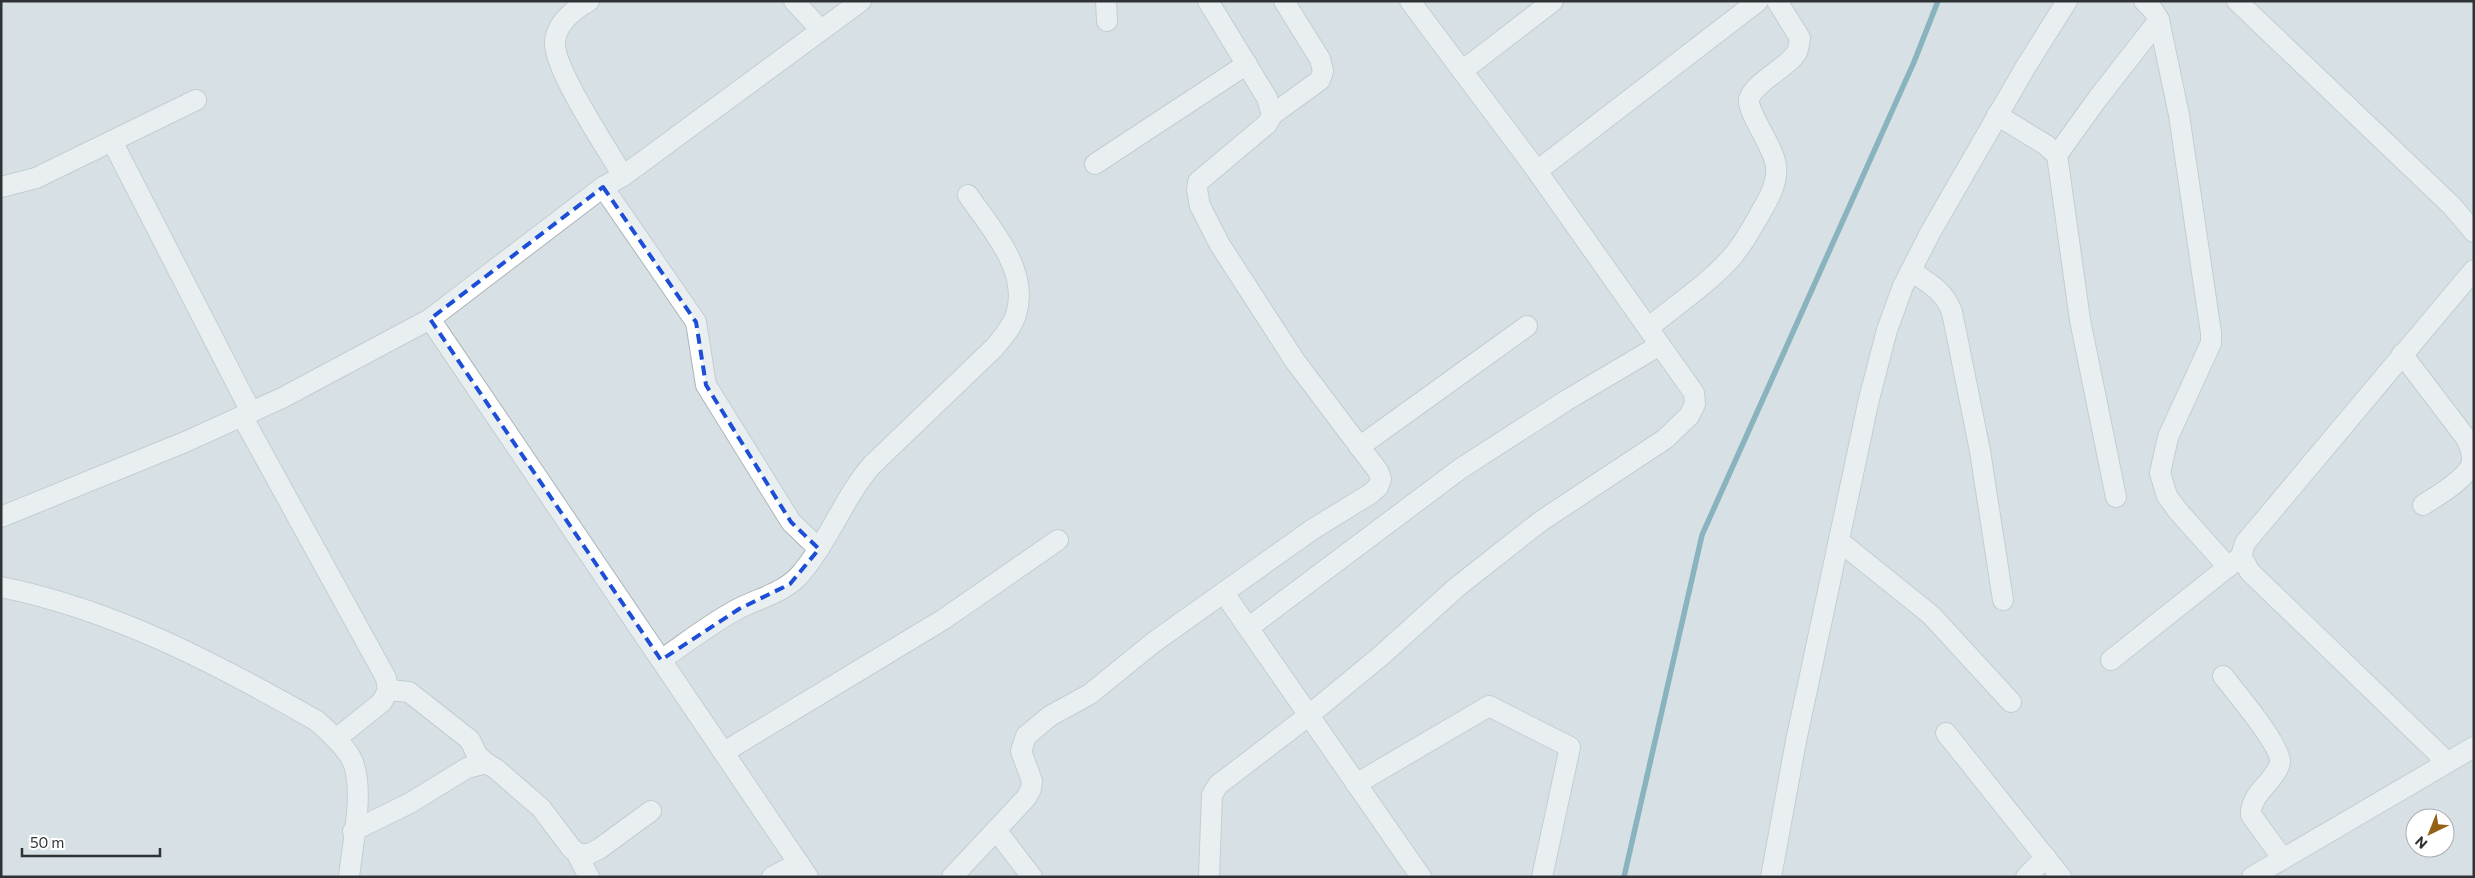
<svg xmlns="http://www.w3.org/2000/svg" width="2475" height="878" font-family="Commissioner,sans-serif">
<rect width="100%" height="100%" fill="#d7e1e5"/>
<g fill="none" stroke-linecap="round" stroke-linejoin="round">
<polyline stroke="#2b7a8f" stroke-width="5.5" points="1624,877 1702,535 1914,62 1938,1"/>
<g stroke="#abb5b8" stroke-width="22">
<g id="minor">
<path d="M589,1c-14,8 -32,22 -34,40 -3,26 53,109 68,135"/>
<polyline points="794,1 821,30"/>
<polyline points="1106,1 1107,21"/>
<polyline points="2144,1 2153,10 2159,20 2179,115 2211,333 2211,343 2168,437 2160,473 2167,496 2178,511 2228,567"/>
<polyline points="2237,1 2452,206 2474,232"/>
<polyline points="1462,71 1553,1"/>
<polyline points="1272,115 1320,80 1323,71 1320,59 1284,1"/>
<polyline points="1997,115 2046,145 2057,155 2080,320 2116,497"/>
<polyline points="112,141 251,412"/>
<polyline points="2057,155 2098,98 2159,20"/>
<polyline points="1095,164 1247,64"/>
<polyline points="1537,171 1758,1"/>
<polyline points="1,187 36,178 196,100"/>
<polyline points="603,187 696,322 706,385 791,522 819,549"/>
<path d="M1911,271c18,12 33,20 41,41l28,139 23,149"/>
<polyline points="430,319 808,877"/>
<path d="M1648,328c28,-23 60,-44 84,-71 12,-14 20,-29 29,-45 8,-14 17,-29 15,-46 -2,-19 -28,-52 -27,-66 3,-17 39,-32 48,-48 2,-4 2,-10 3,-14l-23,-37"/>
<path d="M2402,354l64,84c3,7 7,14 6,23 -2,16 -35,35 -49,44"/>
<polyline points="242,416 386,678 388,690 382,702 336,739"/>
<polyline points="1359,447 1527,326"/>
<polyline points="1,517 185,442 282,398 430,319 603,187 623,176 861,1"/>
<polyline points="1839,541 1931,615 2011,702"/>
<path d="M1,587c114,23 216,77 316,134 12,11 26,23 34,37 15,29 1,87 -2,119"/>
<polyline points="1224,593 1421,877"/>
<polyline points="1248,628 1460,469 1567,400 1660,345"/>
<path d="M661,660c25,-17 50,-37 77,-51 23,-12 48,-16 65,-38 27,-32 41,-74 69,-106l123,-118c8,-10 17,-20 21,-32 14,-45 -25,-86 -48,-120"/>
<polyline points="2111,660 2238,559"/>
<path d="M2223,676c12,15 58,70 57,86 0,6 -6,12 -9,17 -9,11 -21,21 -20,36l32,44"/>
<polyline points="388,690 409,692 470,740 477,755 486,763"/>
<polyline points="1946,733 2061,877"/>
<polyline points="724,752 944,619 1058,540"/>
<polyline points="2447,762 2250,572 2241,556 2245,543 2474,270"/>
<polyline points="1356,784 1489,706 1570,747 1542,877"/>
<polyline points="996,830 1032,877"/>
<polyline points="353,831 410,803 467,768 486,763 496,769 541,808 572,849 579,854 589,854 599,849 651,811"/>
<polyline points="576,852 589,877"/>
<polyline points="772,877 799,863"/>
<polyline points="952,877 1026,798 1031,789 1032,781 1021,751 1026,736 1050,716 1090,694 1154,642 1313,529 1370,494 1378,487 1381,479 1378,471 1295,361 1220,245 1200,206 1197,190 1198,182 1267,124 1272,115 1267,98 1208,1"/>
<polyline points="1209,877 1212,795 1218,785 1308,716 1383,654 1457,587 1541,521 1665,439 1689,416 1695,404 1694,393 1660,345 1532,164 1410,1"/>
<polyline points="1771,877 1796,741 1869,399 1887,330 1903,286 1930,233 2025,68 2067,1"/>
<polyline points="2026,877 2046,857"/>
<polyline points="2252,877 2474,747"/>
</g>
</g>
<use href="#minor" stroke="#fff" stroke-width="20"/>
</g>
<path d="M0 0H2475V878H0ZM603,187l93,135 10,63 85,137 28,27 -29,35 -51,25 -78,51 -231,-341z" fill="#d7e1e5" fill-opacity=".55" fill-rule="evenodd"/>
<path fill="none" stroke="#1d4ed8" stroke-width="4" stroke-dasharray="10 6" stroke-linejoin="round" d="M603,187l93,135 10,63 85,137 28,27 -29,35 -51,25 -78,51 -231,-341z"/>
<rect width="2475" height="878" fill="none" stroke="#303335" stroke-width="5"/>
<g transform="translate(2430 833) rotate(223)"><circle r="24" fill="#ffffff" stroke="#acadae"/>
<path d="M0-4L9 19L0 12L-9 19Z" fill="#946114"/>
<text y="-8" font-size="14" font-weight="bold" text-anchor="middle" fill="#303335">N</text>
</g>
<path d="M22 848v8h138v-8" fill="none" stroke="#303335" stroke-width="2.5"/>
<text x="30" y="848" font-size="15" fill="#303335" stroke="#ffffff" stroke-width="4" paint-order="stroke">50 m</text>
</svg>
